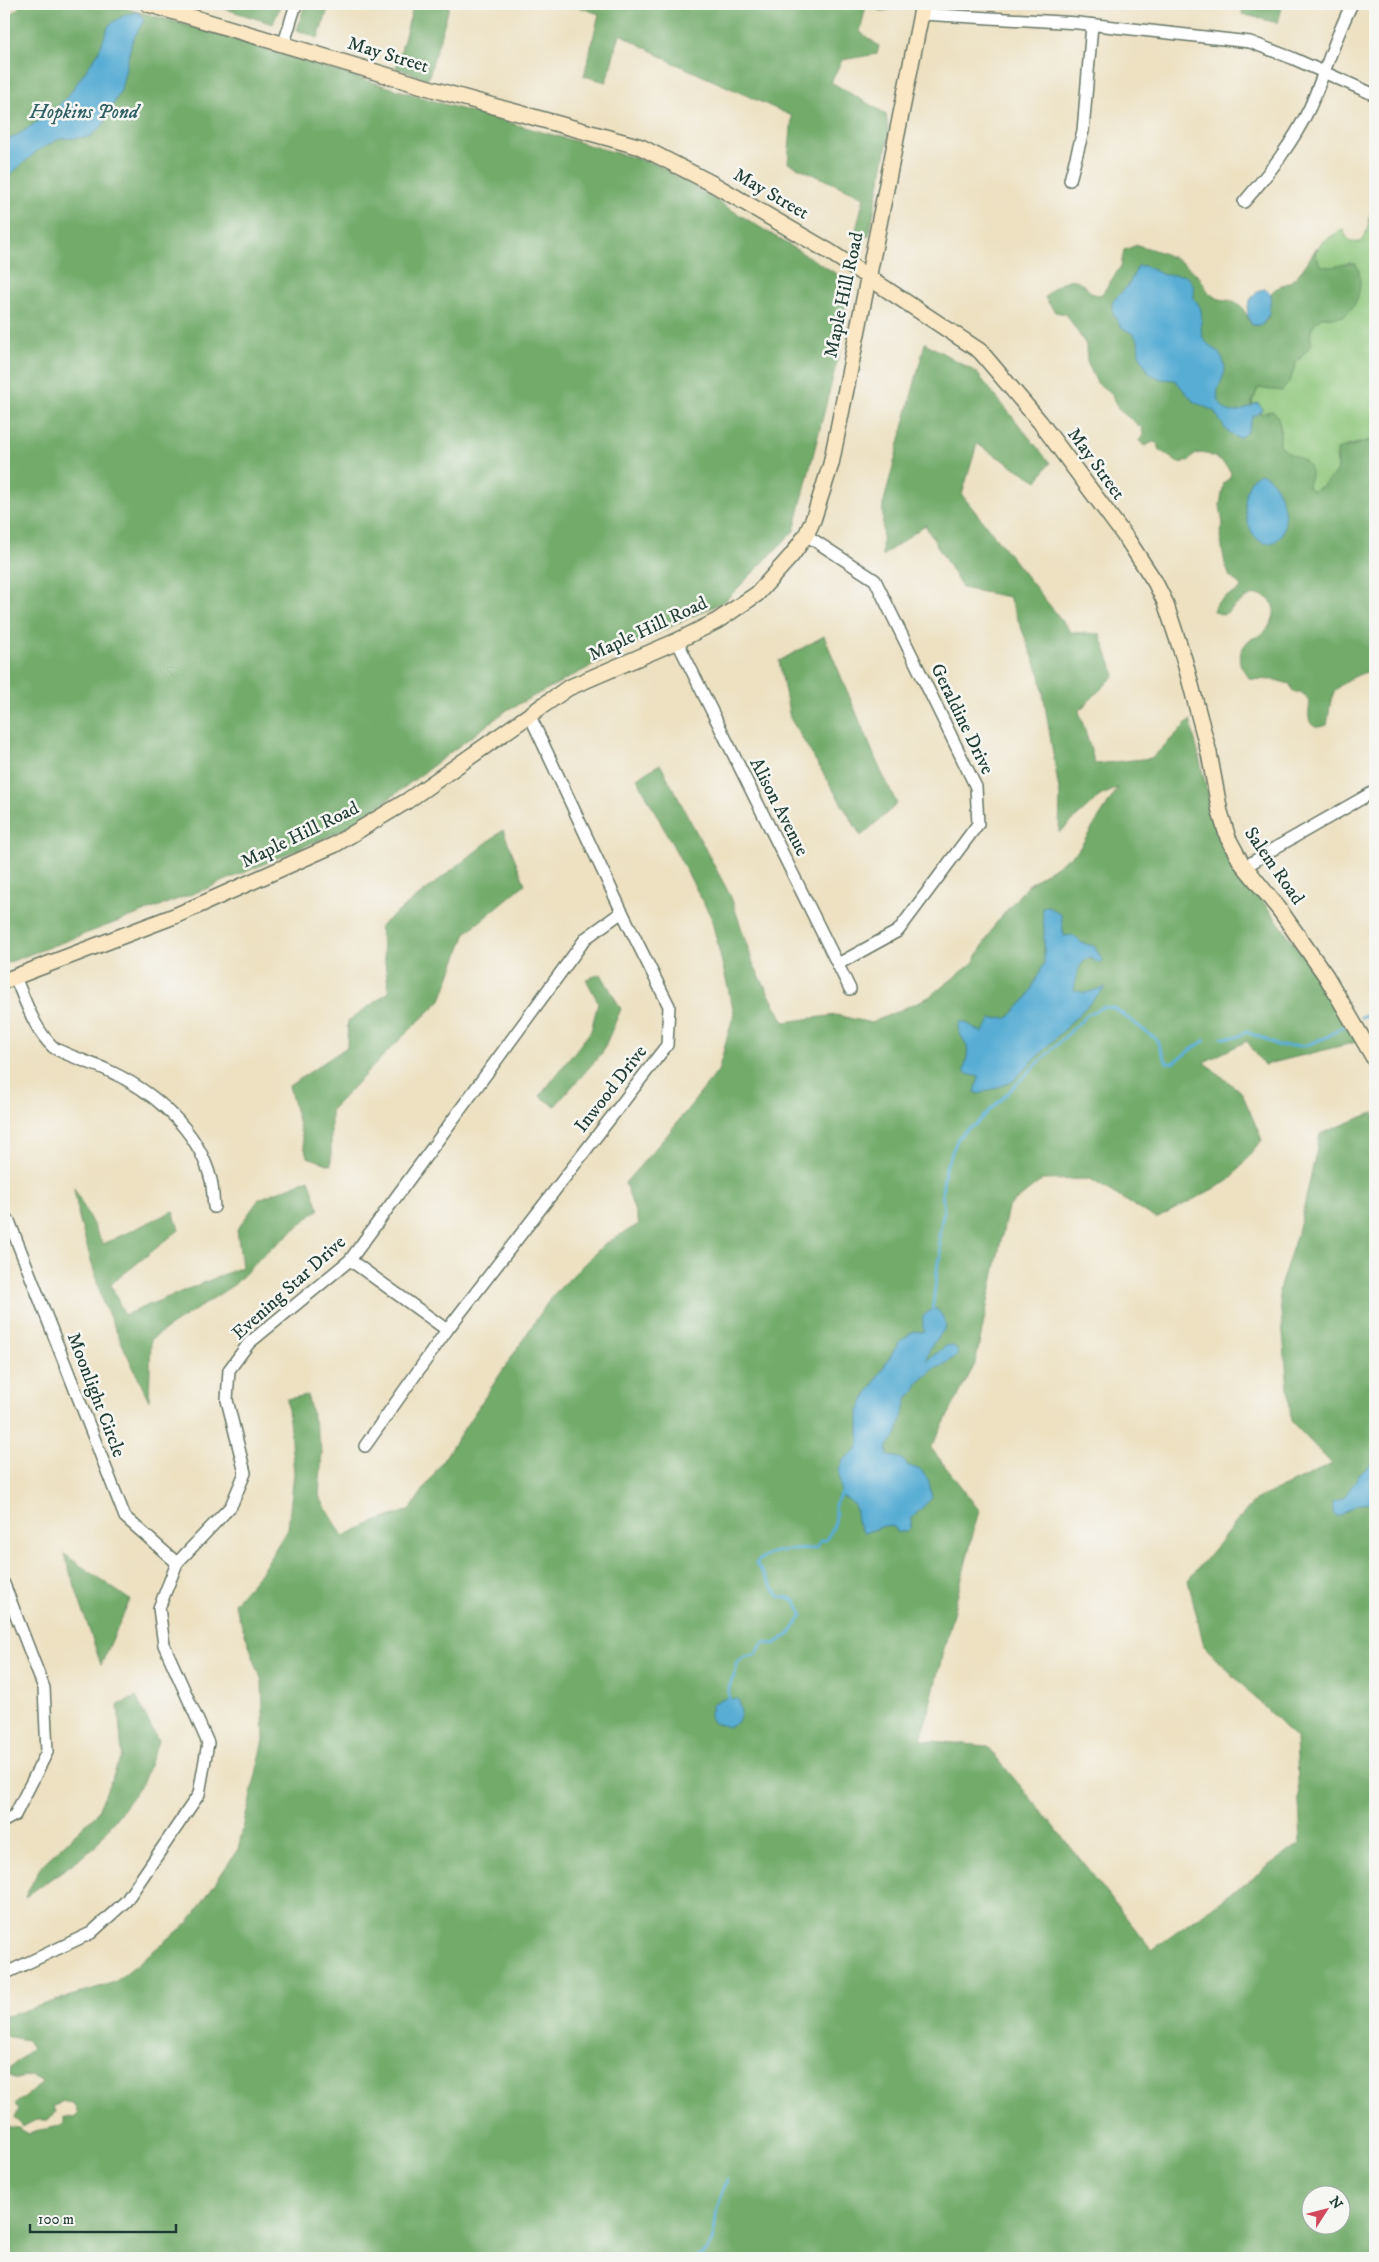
<svg xmlns="http://www.w3.org/2000/svg" width="1379" height="2262" font-family="'IM FELL DW Pica',serif">
<rect width="100%" height="100%" fill="#f6f6f2"/>
<filter id="ink" filterUnits="userSpaceOnUse"><feTurbulence type="fractalNoise" baseFrequency=".02" numOctaves="2"/><feDisplacementMap in="SourceGraphic" scale="10" xChannelSelector="R" yChannelSelector="G"/><feConvolveMatrix kernelMatrix="1 2 1 2 8 2 1 2 1" color-interpolation-filters="sRGB"/></filter>
<filter id="wash" filterUnits="userSpaceOnUse"><feTurbulence type="fractalNoise" baseFrequency=".0096" numOctaves="4" result="noise"/><feDisplacementMap in="SourceGraphic" scale="20" xChannelSelector="R" yChannelSelector="G"/><feGaussianBlur stdDeviation="1.12" result="paint"/><feColorMatrix in="noise" values="0 0 0 0 0 0 0 0 0 0 0 0 0 0 0 0 0 1.4 0 .05"/><feComposite in="paint" operator="in"/></filter>
<g filter="url(#wash)">
<rect width="100%" height="100%" fill="#ede1c2"/>
<path fill="#8dc67a" stroke="#568257" d="M1375,203v236l-32,8 -7,9 2,13 -1,3 -16,15 -8,4 -5,-4c4,-42 -13,-19 -28,-42v-20l-22,-11 -7,-8 7,-18 12,2 20,-9 6,-18 14,-25 2,-12 9,-9h18c20,-19 21,-20 20,-47l-9,-8c-10,4 -20,8 -30,3l-5,-12 6,-10 22,-14c3,9 7,14 17,13 12,-13 6,-24 15,-39z"/>
<g fill="#72ab6a" stroke="#48744f" fill-rule="evenodd">
<polygon points="22,4 109,4 173,21 457,108 656,164 850,282 838,357 794,531 725,601 634,644 507,710 354,825 208,888 4,964 4,22"/>
<polygon points="210,4 281,4 273,24"/>
<polygon points="305,4 330,4 318,38 297,30"/>
<polygon points="414,4 450,4 428,79 396,68"/>
<polygon points="570,4 896,4 896,8 882,11 866,6 860,32 879,46 877,54 842,60 831,82 886,114 889,136 869,236 854,239 864,197 788,163 792,116 672,62 620,34 606,82 584,76 599,14"/>
<polygon points="1243,4 1283,4 1278,23 1242,14"/>
<path d="M1137,245c23,6 45,14 61,31 6,6 7,14 14,19 8,7 16,3 25,8 7,3 10,16 15,22 21,4 16,-19 19,-31 2,-6 14,-9 20,-13 10,-7 19,-23 26,-34l-2,6 5,12c13,6 24,-4 36,-1 8,16 4,40 -11,51 -6,4 -17,0 -24,2 -9,9 -13,14 -9,27l-16,19 -6,18 -8,10 -24,-3 -7,17 7,-2 4,6 -3,5 13,-3c11,7 7,22 8,34 9,13 30,10 31,30 0,4 -3,8 -3,12l5,4 8,-4 16,-15 1,-3 -1,-19 38,-11v232c-8,0 -15,3 -23,7 -25,13 -20,23 -25,47 -21,7 -19,-9 -17,-23l-9,-10h-8l-3,-8 -15,-4 -25,-1c-5,-7 -13,-15 -10,-24 1,-5 5,-11 8,-14 4,-3 10,-4 14,-7 10,-8 19,-27 5,-36 -15,-11 -32,10 -44,17l-10,-4c3,-13 17,-15 27,-21l1,-5 -11,-8 -5,-13 -5,-28 3,-11 -3,-20 4,-23 5,-3 2,-6c-5,-10 -23,-23 -35,-19 -3,2 -6,6 -9,8l-9,1 -18,-13 -3,-7 -4,-1 -8,4 -6,-5 4,-6 -1,-7 -24,-19 -7,-16 -14,-10 -10,-21 -1,-17 -20,-31 -11,-2 -10,-14c4,-7 9,-10 15,-14 24,-16 25,16 42,10l19,-28 3,-16z"/>
<path d="M925,343l51,29 74,91 -13,18 -60,-37 -15,51 109,137 29,2 15,41 -36,36 16,53 57,-6 38,-38 30,123 92,125 44,74 -92,23 -17,-24 -43,21 38,31 20,47 -32,40 -74,39 -66,-40 -48,1 -34,27 -33,157 -44,84 48,62 -58,230 66,6 66,79 99,125 149,-107 -5,-104 -92,-93 -16,-66 67,-80 77,-36 -41,-43 -12,-131 22,-69 19,-87 55,-22v1146h-1371v-132l14,2 11,6c11,-7 21,-3 35,-11v-6l10,1 4,-4 -4,-9 -11,-4 -10,6 2,5 -7,8h-12l-14,7 -7,-9 4,-8 -4,-6 29,-22 -12,-6 -15,3 -7,-3v-8l22,-20 -5,-8 -23,-4v-23l3,3 108,-34 74,-60 49,-73 26,-109 -2,-59 -28,-78 28,-32 26,-43 6,-55 -7,-74 20,-4 15,56 -3,45 24,40 29,-13 38,-13 142,-214 51,-51 36,-21 -14,-41 43,-49 50,-63 16,-58 -23,-96 -74,-139 23,-14 71,133 23,69 30,56 52,-7 35,8 58,-26 44,-34 23,-40 32,-38 49,-33 41,-64 -18,8 -41,37 1,-37 -20,-121 -31,-78 -47,-9 -37,-63 -43,31 1,-51zM1312,2194h30v30h-30z"/>
<polygon points="824,636 879,767 897,804 861,836 790,718 779,661"/>
<polygon points="503,830 525,884 466,933 441,1000 388,1051 331,1110 331,1165 307,1157 289,1086 347,1047 348,1021 389,992 380,926"/>
<polygon points="601,974 621,1009 602,1053 555,1106 540,1096 591,1031 598,1002 586,979"/>
<polygon points="309,1179 319,1209 260,1258 235,1284 151,1339 149,1401 103,1303 79,1218 74,1188 103,1244 173,1211 179,1230 111,1284 124,1315 242,1267 237,1230 259,1199"/>
<polygon points="64,1554 130,1600 101,1665"/>
<polygon points="136,1697 158,1741 143,1782 93,1849 25,1897 41,1866 97,1813 122,1755 118,1705"/>
</g>
<g fill="#58add4" stroke="#3c7584">
<polygon points="138,12 144,20 132,41 121,90 103,125 90,137 59,139 37,151 4,180 4,141 16,136 52,112 68,96 98,53 109,25 124,15"/>
<path d="M1138,266h7l19,9h21c9,7 9,12 9,24 14,14 3,23 9,39 4,8 17,11 21,25 5,17 -16,26 -1,44 10,11 24,0 35,-4l4,6 -4,5 -6,3c-2,11 -4,18 -15,21l-11,-8 -12,-19 -20,-9 -19,-22 -14,-1 -12,-6 -10,-19 -1,-14 -5,-6 -12,-7 -7,-12 -2,-7 1,-7 15,-15z"/>
<path d="M1263,289l4,1 4,4 -2,20 -7,11h-10c-9,-13 -4,-30 11,-36z"/>
<path d="M1260,473c21,4 38,63 11,70 -26,6 -37,-59 -11,-70z"/>
<path d="M1048,906l13,9 3,21 8,-1 10,8 12,3 9,15 -2,3 -11,-6 -7,3 -6,12 -3,17 11,3 21,-6 -94,95 -33,12 -4,-2 4,-15 -12,-3 -3,-3c1,-8 5,-16 3,-24 -3,-10 -13,-15 -6,-26 8,2 14,9 22,11l8,-13 17,-1 19,-20 17,-35v-36l-2,-20z"/>
<path d="M932,1309h5l7,9 2,8c-6,12 -18,19 -19,34l19,-14 5,-1 5,3 2,7 -16,11 -8,3 -16,14 -3,8 -7,6 -11,38 -10,12 1,8 14,4 5,6 14,5 8,11 3,17 -20,20 -2,10 -4,4h-10l-2,-5 -10,-1 -20,7c-15,-16 1,-28 -23,-37l-2,-26 4,-10 12,-9 4,-6v-35l10,-19 30,-49 15,-11 9,1v-16z"/>
<path d="M1375,1457v44l-19,4 -18,12 -5,-4v-11l10,-4c4,-5 14,-18 15,-23l14,-11z"/>
<polygon points="727,1698 738,1699 741,1712 738,1722 729,1727 714,1723 709,1717 713,1703"/>
</g>
<g fill="none" stroke-linecap="round" stroke-linejoin="round">
<g stroke="#58add4" stroke-width="3">
<polyline points="1361,1017 1375,1012"/>
<polyline points="1222,1038 1237,1037 1246,1032 1265,1039 1278,1046 1304,1046 1327,1037 1344,1026"/>
<polyline points="932,1312 938,1262 941,1257 939,1235 944,1211 942,1193 945,1169 958,1138 967,1129 975,1125 1088,1014 1103,1007 1114,1008 1156,1039 1167,1063 1173,1063 1205,1040"/>
<path d="M729,1698c-2,-19 8,-19 8,-35l7,-6 11,-2 8,-12 12,1 17,-13 10,-16c-5,-14 -8,-18 -22,-18l-24,-33c14,-19 42,-12 61,-16l3,-7 6,-1c3,-6 8,-12 9,-18 4,-16 -7,-10 7,-29"/>
<path d="M696,2258c22,-13 17,-26 21,-48 2,-10 7,-20 10,-30"/>
</g>
</g>
</g>
<g filter="url(#ink)">
<g fill="none" stroke-linecap="round" stroke-linejoin="round">
<g stroke="#677666" stroke-width="14">
<g id="street">
<polyline points="921,14 1078,23 1250,42 1292,58 1375,95"/>
<polyline points="284,43 296,4"/>
<polyline points="1070,180 1083,131 1092,25"/>
<path d="M1244,202c26,-30 49,-59 66,-95 15,-34 25,-70 42,-103"/>
<polyline points="806,535 875,580 976,787 978,824 898,931 838,964"/>
<polyline points="677,641 850,989"/>
<polyline points="1245,867 1275,848 1375,791"/>
<path d="M15,977c10,23 19,52 38,70 7,6 41,17 52,22 47,21 93,59 106,111 2,9 2,18 3,27"/>
<polyline points="9,1221 125,1517 177,1563"/>
<polyline points="350,1260 447,1330"/>
<polyline points="365,1446 447,1330 667,1045 669,1006 622,912 529,714"/>
<polyline points="4,1584 44,1688 47,1752 15,1815 4,1821"/>
<polyline points="4,1974 91,1933 126,1901 199,1794 208,1743 164,1645 159,1608 177,1563 231,1506 245,1473 227,1400 229,1370 249,1343 350,1260 586,938 622,912"/>
</g>
</g>
<g stroke="#677666" stroke-width="18">
<g id="secondary">
<polyline points="148,4 436,90 641,147 713,184 830,252 980,351 1040,422 1127,539 1155,582 1165,602 1184,659 1209,753 1220,812 1228,838 1241,862 1279,909 1326,976 1375,1060"/>
<polyline points="4,981 177,915 334,845 407,801 568,688 677,641 717,621 757,594 792,555 806,535 813,520 831,464 923,4"/>
</g>
</g>
<use href="#street" stroke="#fff" stroke-width="11"/>
<use href="#secondary" stroke="#fbe7c3" stroke-width="15"/>
</g>
</g>
<g text-anchor="middle" dominant-baseline="central" stroke-width="5" stroke-linejoin="round" paint-order="stroke">
<g font-size="19" fill="#1f3d34" stroke="#f6f6f2">
<text transform="translate(388 55) rotate(17)">May Street</text>
<text transform="translate(771 194) rotate(30)">May Street</text>
<text transform="translate(844 295) rotate(-78)">Maple Hill Road</text>
<text transform="translate(1096 464) rotate(54)">May Street</text>
<text transform="translate(648 629) rotate(-25)">Maple Hill Road</text>
<text transform="translate(962 719) rotate(64)">Geraldine Drive</text>
<text transform="translate(779 807) rotate(63)">Alison Avenue</text>
<text transform="translate(300 835) rotate(-26)">Maple Hill Road</text>
<text transform="translate(1274 866) rotate(55)">Salem Road</text>
<text transform="translate(611 1089) rotate(-52)">Inwood Drive</text>
<text transform="translate(289 1288) rotate(-42)">Evening Star Drive</text>
<text transform="translate(96 1395) rotate(69)">Moonlight Circle</text>
</g>
<g font-size="20" font-style="italic" fill="#305f64" stroke="#f6f6f2">
<text x="84" y="112">Hopkins Pond</text>
</g>
</g>
<rect width="1379" height="2262" fill="none" stroke="#f6f6f2" stroke-width="20"/>
<g transform="translate(1326 2210) rotate(54)"><circle r="24" fill="#f6f6f2" stroke="#a0aca6"/>
<path d="M0-4L9 19L0 12L-9 19Z" fill="#d1495b"/>
<text y="-8" font-size="14" font-weight="bold" text-anchor="middle" fill="#1f3d34">N</text>
</g>
<path d="M30 2224v8h146v-8" fill="none" stroke="#1f3d34" stroke-width="2.5"/>
<text x="38" y="2224" font-size="15" fill="#1f3d34" stroke="#f6f6f2" stroke-width="4" paint-order="stroke">100 m</text>
</svg>
